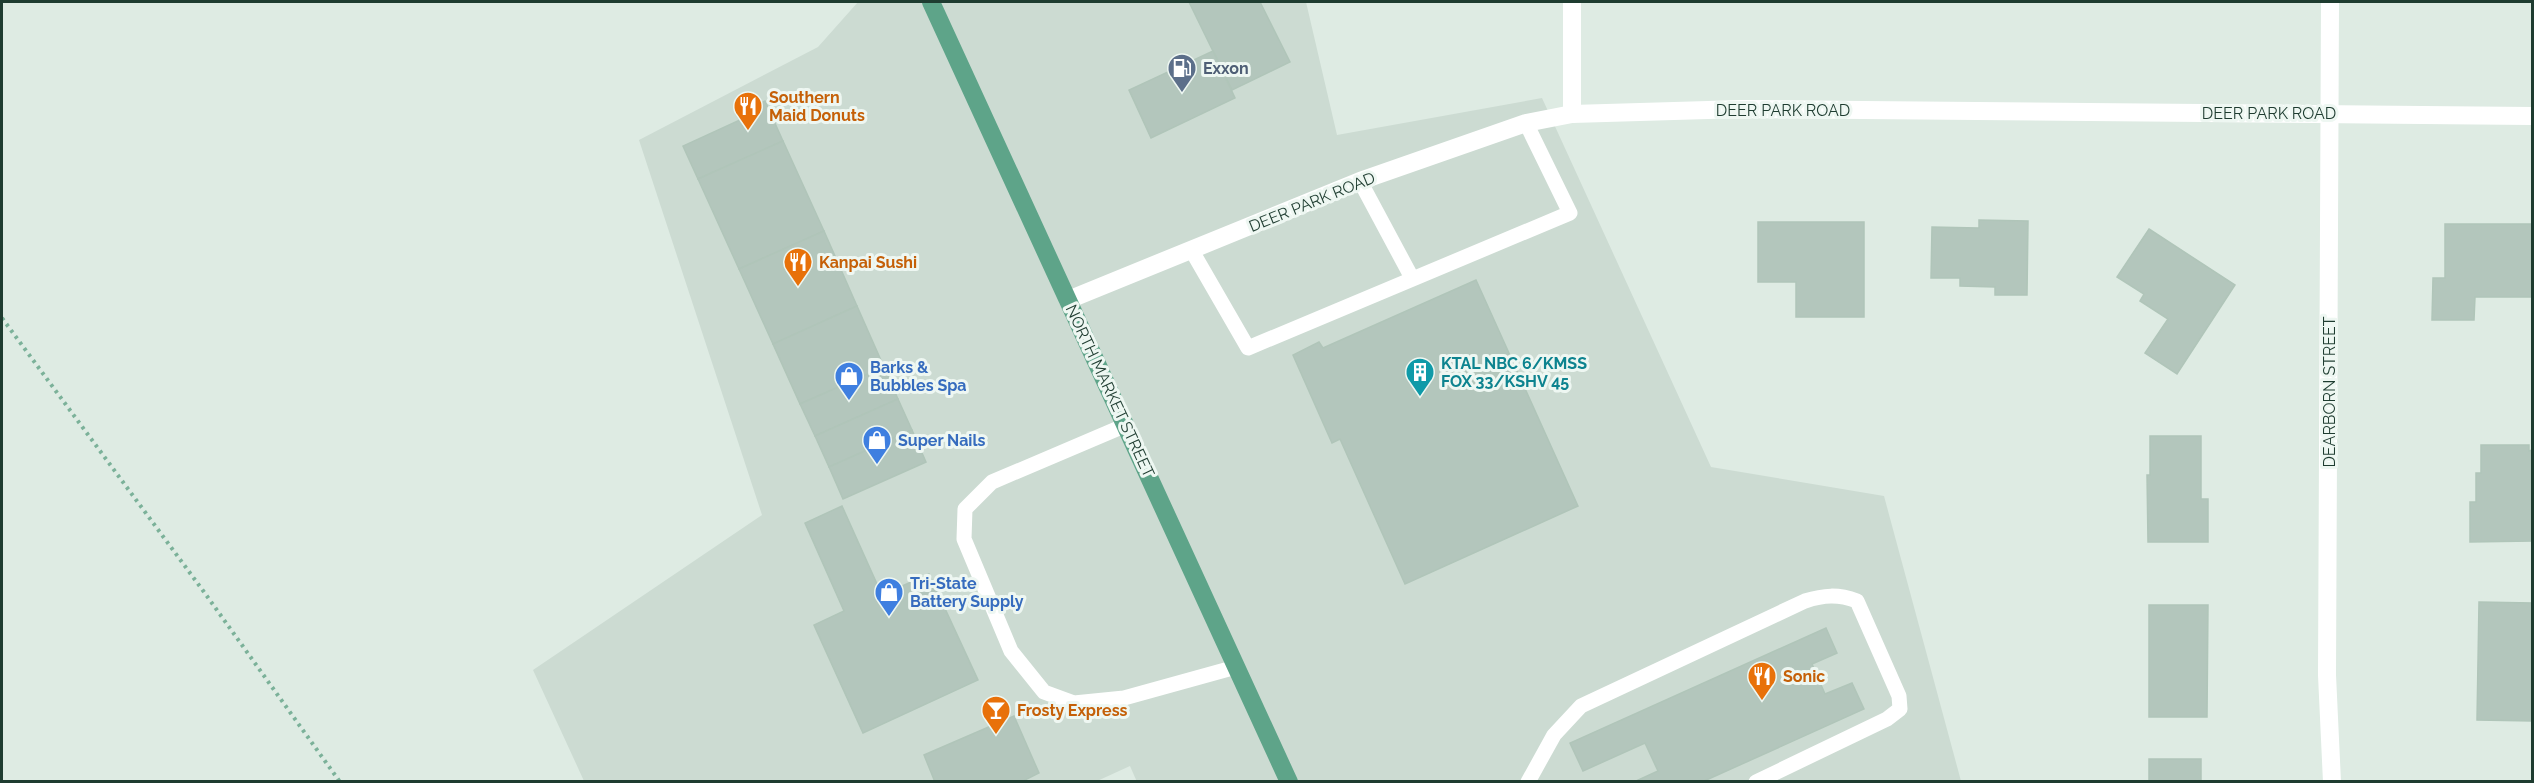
<svg xmlns="http://www.w3.org/2000/svg" width="2534" height="783" font-family="Raleway,sans-serif">
<rect width="100%" height="100%" fill="#deebe3"/>
<polygon fill="#ccdbd2" points="858,2 1306,2 1337,135 1542,98 1711,467 1884,496 1961,781 1137,782 1130,766 1095,782 584,781 533,670 762,515 639,140 818,47"/>
<g fill="#b3c6bc" stroke="#b0c5b9" stroke-width="1.5">
<polygon points="1189,2 1260,2 1290,62 1232,90"/>
<polygon points="1213,51 1235,98 1151,138 1129,90"/>
<polygon points="765,101 783,141 698,179 683,146 740,120 736,114"/>
<polygon points="783,141 824,231 739,269 698,179"/>
<polygon points="1979,220 2028,221 2027,295 1995,295 1995,287 1960,286 1960,278 1931,278 1932,227 1979,228"/>
<polygon points="1758,222 1864,222 1864,317 1796,317 1796,282 1758,282"/>
<polygon points="2445,224 2532,224 2532,297 2475,297 2474,320 2432,320 2433,278 2445,278"/>
<polygon points="2149,229 2235,285 2177,374 2145,353 2168,319 2140,301 2144,294 2117,277"/>
<polygon points="824,231 857,306 773,344 739,269"/>
<polygon points="1476,280 1578,506 1405,584 1340,439 1332,443 1293,355 1319,342 1323,348"/>
<polygon points="857,306 884,367 800,404 773,344"/>
<polygon points="884,367 898,399 815,436 800,404"/>
<polygon points="898,399 912,430 829,467 815,436"/>
<polygon points="912,430 926,462 843,499 829,467"/>
<polygon points="2150,436 2201,436 2201,499 2208,499 2208,542 2148,542 2147,475 2150,475"/>
<polygon points="2481,445 2529,445 2529,451 2532,450 2532,541 2470,542 2470,502 2476,502 2476,473 2481,473"/>
<polygon points="842,506 882,595 929,574 978,680 863,733 814,625 844,611 805,523"/>
<polygon points="2479,602 2532,603 2532,721 2477,720"/>
<polygon points="2149,605 2208,605 2207,717 2149,717"/>
<polygon points="1826,628 1837,653 1812,664 1825,694 1852,683 1864,709 1702,782 1634,782 1658,771 1645,743 1583,771 1570,743"/>
<polygon points="1014,716 1039,773 1021,782 935,782 924,755"/>
<rect x="2149" y="759" width="52" height="23"/>
</g>
<g fill="none" stroke-linecap="round" stroke-linejoin="round">
<polyline stroke="#7bb199" stroke-width="4" stroke-dasharray="3 4.5" stroke-linecap="butt" points="2,318 204,592 340,782"/>
<g stroke="#fff" stroke-width="15">
<polyline points="1360,181 1412,278"/>
<polyline points="1192,251 1248,348 1570,213 1526,123"/>
<polyline points="1126,425 992,482 965,509 964,539 1011,651 1044,692 1074,703 1124,698 1236,667"/>
<path d="M1528,782l26,-47 27,-29 224,-105c19,-6 33,-7 52,0l42,95 1,13 -13,10 -131,63"/>
</g>
<g stroke="#fff" stroke-width="18">
<polyline points="2330,2 2327,675 2332,782"/>
<polyline points="1572,114 1572,2"/>
<polyline points="1068,300 1360,181 1526,123 1572,114 1742,109 2532,116"/>
</g>
<polyline stroke="#5ea489" stroke-width="18" points="931,2 1289,782"/>
</g>
<defs>
<g id="fuel-pin" transform="scale(1.5)"><path d="M0 17L-7.5 6A9.5 9.5 0 1 1 7.5 6Z" fill="#5c6f8a" stroke="#eef7f2"/><path d="M-5.5-6h7V0h2V4h1.3V-2.5L3-4.5l.8-.8L6-3V5H2.5V1h-1V6h-7ZM-4.2-4.7v3.2H.2V-4.7Z" fill="#fff"/></g>
<g id="restaurant-pin" transform="scale(1.5)"><path d="M0 17L-7.5 6A9.5 9.5 0 1 1 7.5 6Z" fill="#e8710a" stroke="#eef7f2"/><path d="M-5-6h1v4h1v-4h1v4h1v-4h1v5L-1.5 .5V6h-2V.5L-5-1ZM5-6V6H3V1.5H1.5Q1.5-4 5-6Z" fill="#fff"/></g>
<g id="building-pin" transform="scale(1.5)"><path d="M0 17L-7.5 6A9.5 9.5 0 1 1 7.5 6Z" fill="#0f9aa8" stroke="#eef7f2"/><path d="M-4-6H4V6H1V3H-1V6H-4ZM-2.5-4.3h1.7v1.8h-1.7ZM.8-4.3h1.7v1.8H.8ZM-2.5-1h1.7V.8h-1.7ZM.8-1h1.7V.8H.8Z" fill="#fff"/></g>
<g id="shop-pin" transform="scale(1.5)"><path d="M0 17L-7.5 6A9.5 9.5 0 1 1 7.5 6Z" fill="#3f7fe0" stroke="#eef7f2"/><path d="M-5-2.5h2.3a2.7 3.5 0 0 1 5.4 0H5L5.5 6h-11ZM-1.5-2.5h3a1.5 2.3 0 0 0-3 0Z" fill="#fff"/></g>
<g id="bar-pin" transform="scale(1.5)"><path d="M0 17L-7.5 6A9.5 9.5 0 1 1 7.5 6Z" fill="#e8710a" stroke="#eef7f2"/><path d="M-6-5H6L.8 .8V4.5H3.5V6h-7V4.5H-.8V.8Z" fill="#fff"/></g>
</defs>
<g fill-rule="evenodd">
<use href="#fuel-pin" x="1182" y="68"/>
<use href="#restaurant-pin" x="748" y="106"/>
<use href="#restaurant-pin" x="798" y="262"/>
<use href="#building-pin" x="1420" y="372"/>
<use href="#shop-pin" x="849" y="376"/>
<use href="#shop-pin" x="877" y="440"/>
<use href="#shop-pin" x="889" y="592"/>
<use href="#restaurant-pin" x="1762" y="676"/>
<use href="#bar-pin" x="996" y="710"/>
</g>
<g text-anchor="middle" dominant-baseline="central" stroke-width="6" stroke-linejoin="round" paint-order="stroke">
<g font-size="16" font-weight="bold" fill="#4e5e75" stroke="#eef7f2" text-anchor="start">
<text x="1203" y="68">Exxon</text>
</g>
<g font-size="16" font-weight="bold" fill="#c56008" stroke="#eef7f2" text-anchor="start">
<text x="769" y="97">Southern<tspan x="769" dy="18">Maid Donuts</tspan></text>
<text x="819" y="262">Kanpai Sushi</text>
<text x="1783" y="676">Sonic</text>
<text x="1017" y="710">Frosty Express</text>
</g>
<g font-size="16" fill="#1e3c30" stroke="#eef7f2">
<text x="1783" y="110">DEER PARK ROAD</text>
<text x="2269" y="113">DEER PARK ROAD</text>
<text transform="translate(1312 202) rotate(-22)">DEER PARK ROAD</text>
<text transform="translate(1110 391) rotate(65)">NORTH MARKET STREET</text>
<text transform="translate(2329 392) rotate(-90)">DEARBORN STREET</text>
</g>
<g font-size="16" font-weight="bold" fill="#0d838f" stroke="#eef7f2" text-anchor="start">
<text x="1441" y="363">KTAL NBC 6/KMSS<tspan x="1441" dy="18">FOX 33/KSHV 45</tspan></text>
</g>
<g font-size="16" font-weight="bold" fill="#366cbe" stroke="#eef7f2" text-anchor="start">
<text x="870" y="367">Barks &amp;<tspan x="870" dy="18">Bubbles Spa</tspan></text>
<text x="898" y="440">Super Nails</text>
<text x="910" y="583">Tri-State<tspan x="910" dy="18">Battery Supply</tspan></text>
</g>
</g>
<rect width="2534" height="783" fill="none" stroke="#1e3c30" stroke-width="6"/>
</svg>
